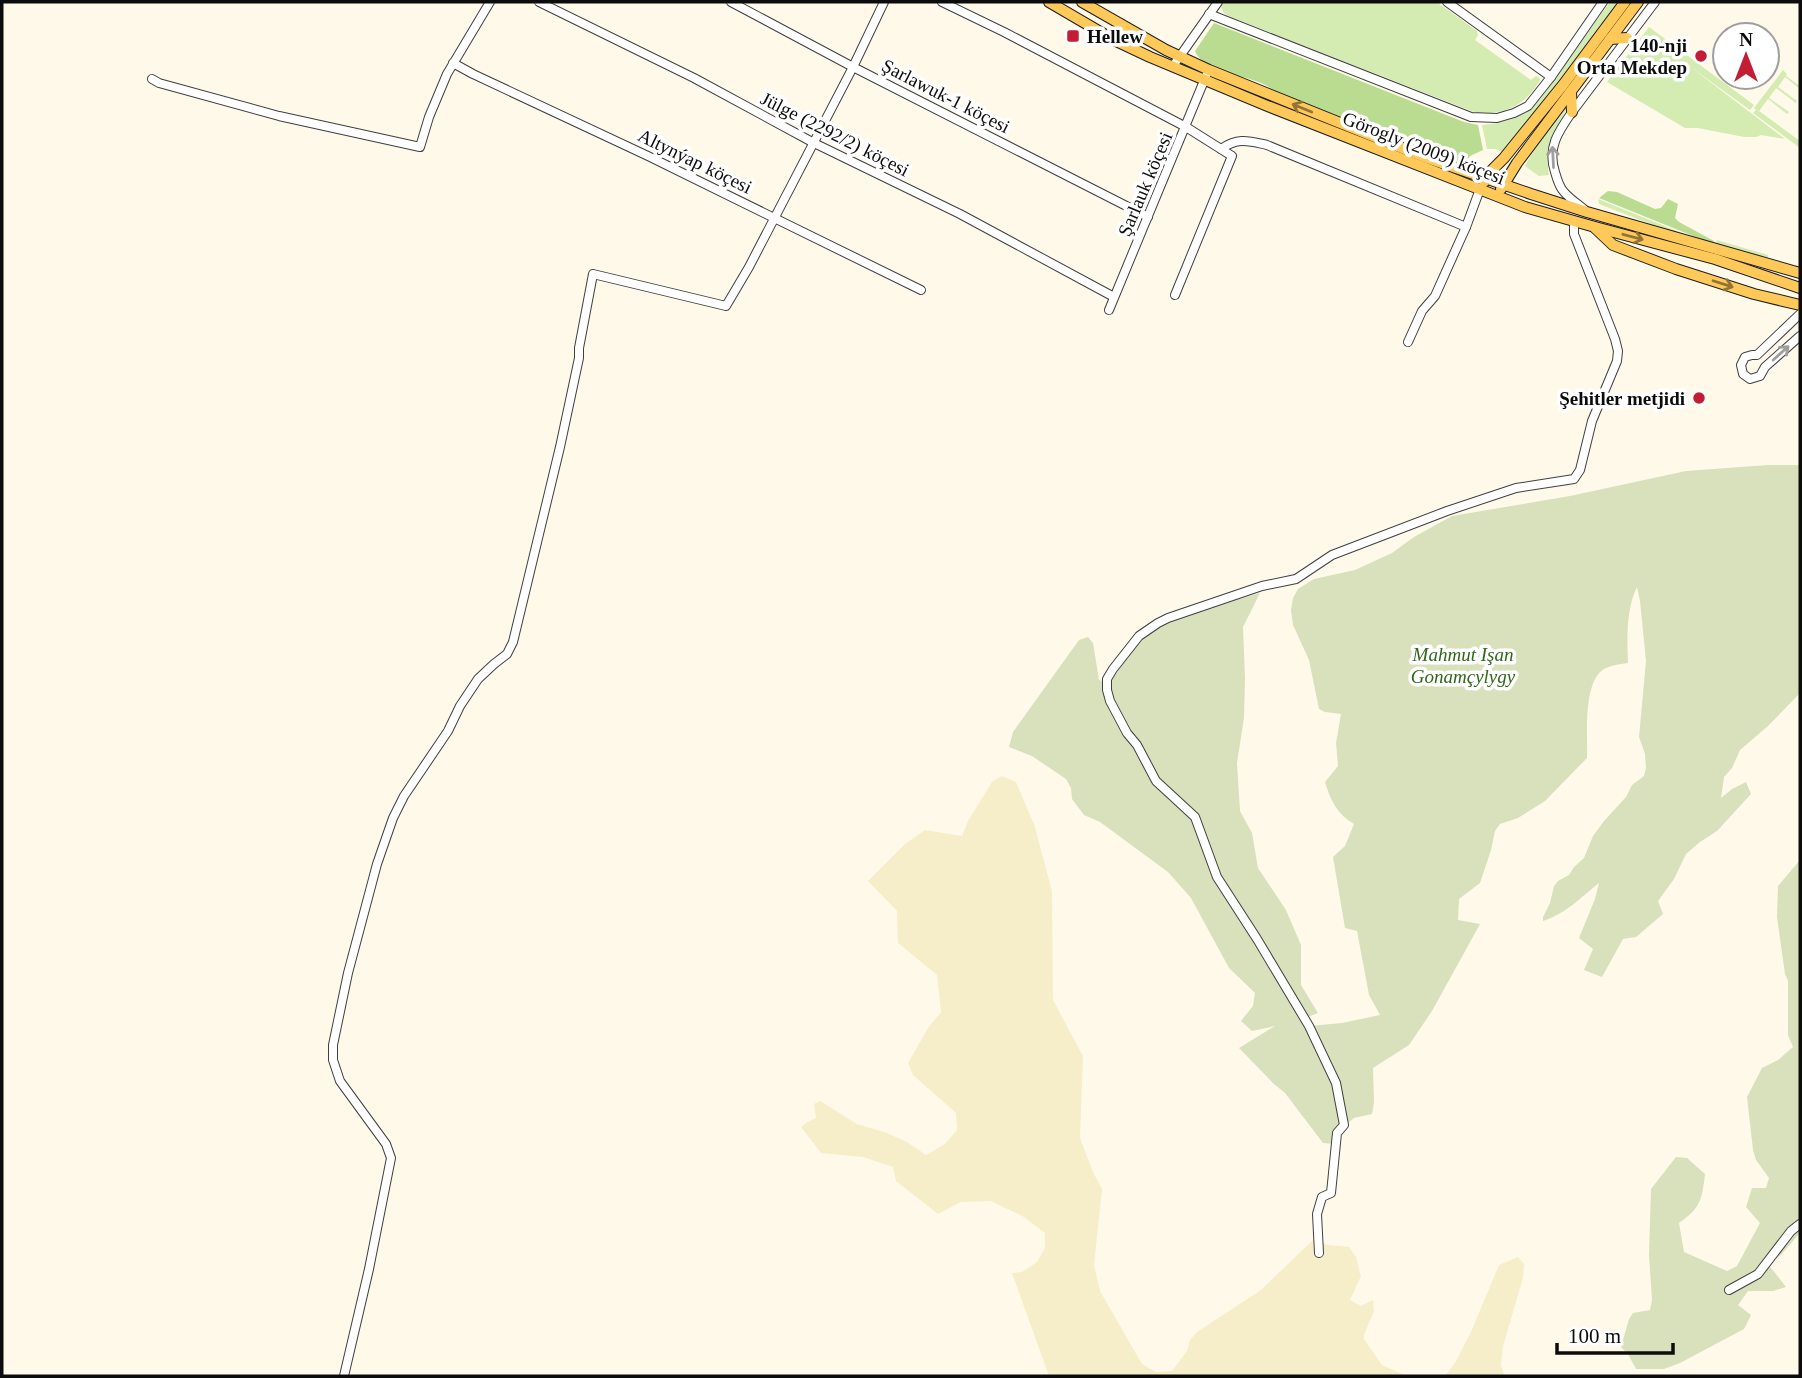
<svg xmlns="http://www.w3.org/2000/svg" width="1802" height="1378" font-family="Georgia,serif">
<rect width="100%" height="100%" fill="#fff9ea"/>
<g fill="#f6eec9">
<polygon points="1002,776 1016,782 1035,827 1052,892 1053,1000 1083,1056 1080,1138 1093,1172 1102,1189 1094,1265 1100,1291 1142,1364 1156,1372 1172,1371 1187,1351 1190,1340 1197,1332 1261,1290 1315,1238 1327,1245 1349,1247 1356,1257 1361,1276 1350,1300 1361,1306 1373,1300 1374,1311 1364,1335 1364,1339 1382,1365 1407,1376 1049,1376 1012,1273 1022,1272 1037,1262 1045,1248 1045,1233 1024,1217 991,1201 961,1202 938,1214 896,1181 893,1167 863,1157 821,1153 801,1127 806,1123 816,1118 814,1104 820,1101 857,1124 887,1133 907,1142 926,1155 945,1144 957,1130 956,1113 913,1075 908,1063 928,1028 941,1012 937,975 898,943 897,911 868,881 905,844 925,830 962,836 968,821 992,782"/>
<polygon points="1518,1257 1524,1264 1523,1278 1503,1346 1501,1365 1504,1376 1445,1376 1455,1363 1471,1332 1499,1265"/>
</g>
<g fill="#d4ebb2">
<path d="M1224,2h212l4,2v2l1,-1 36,26 1,4 -3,5 56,40 5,-4 3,1 1,3c-14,26 -38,36 -66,32l-246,-96 -4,-3 -3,-6z"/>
<path d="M1610,2h9l-111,146 -4,5 -8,-4h-9l-5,-24c25,-2 42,-9 59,-27z"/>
<polygon points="1649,27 1754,105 1750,110 1688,65 1785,139 1761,135 1756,137 1744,137 1698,128 1685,128 1607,82"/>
<polygon points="1783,70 1787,74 1786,76 1800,86 1800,89 1785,77 1778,87 1797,101 1796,103 1776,88 1769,98 1789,112 1787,114 1768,99 1759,111 1800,141 1800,148 1753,113 1756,110 1754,108"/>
<path d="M1565,107l2,1c-14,27 -23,34 -18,67l-10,1 -14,-10 8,-14z"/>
<polygon points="1598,199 1714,246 1717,240 1768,255 1767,263 1694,241 1599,204"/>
</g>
<g fill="#b9dc91">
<path d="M1214,23l250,99 14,3 5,25 -13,6 -8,11 -175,-68c-8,-5 -15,-11 -24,-15 -18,-9 -61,-13 -68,-33z"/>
<polygon points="1608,191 1617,192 1655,209 1661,208 1668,199 1678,204 1675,218 1679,222 1714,241 1713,244 1599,198"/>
</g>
<g fill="#d8e1bb">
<path d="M1768,465h32v228l-32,33 -28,24 -8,18 -8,9 -3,21 11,-9 14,-7 5,12 -34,37 -17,11 -14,12 -12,25 -16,22 5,13 -27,23 -13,2 -21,38 -18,-7 9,-21 -14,-11 16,-39 4,-16c-19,15 -32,30 -56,38v-4l7,-14 4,-17 4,-5 11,-6 5,-8 10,-9 9,-22 11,-15 22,-24 6,-12 12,-9 2,-8 -1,-14 -6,-17 7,-76 -6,-60 -3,-14c-11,22 -10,51 -9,76 -7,1 -15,2 -22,5 -24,11 -18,68 -19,90l-42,43 -27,17 -18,6 -5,7 -4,19 -11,33 -21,16 -1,21 22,4 -48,87 -23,34 -36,23 1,35 -2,11 -18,4 -17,15 -1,11 -13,-1 -38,-50 -11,-9 -35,-36 36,-22 -23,5 -11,-10 12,-15 2,-13 -26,-25 -38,-70 -23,-26 -68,-50 -16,-7 -12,-16 -1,-11 -5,-9 -34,-23 -23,-9 4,-15 66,-92 9,-3 5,6 6,37 11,3c13,-19 26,-42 46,-54 30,-18 71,-26 104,-36l-17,34 2,51 -1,40 -7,45 3,48 12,22 6,35 28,42 15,35v40l17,28 -13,5 4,8 33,-3 38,-8 -11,-20 -12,-64 -12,-3 -12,-71 12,-11 9,-22c-16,-9 -24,-24 -29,-42l13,-16 -2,-23 5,-29 -16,-2 -6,-3 -10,-49 -16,-35 -2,-15 2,-12 5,-9 16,-10 41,-9 37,-17 22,-16 38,-21 118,-20 116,-25z"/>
<path d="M1800,860v373l-19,22 -13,9 18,23 -13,4h-25l-10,14 13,10 -7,14 -64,34 -16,6h-28l-7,-13 -8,-9 8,-28 4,-6 17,-3 2,-10 -3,-45 2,-66 25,-32 11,1 18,16c-3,25 -4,34 -26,49l5,29 43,19 10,-5 23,-43 -14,-16 6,-19h14l3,-10 -13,-18 -3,-10 -6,-53 15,-29 16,-8 15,-13 -5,-12v-54l-3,-7 -8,-57 1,-31z"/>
</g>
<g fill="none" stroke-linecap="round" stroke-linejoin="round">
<g stroke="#3f3f3f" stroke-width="10">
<g id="minor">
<polyline points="539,2 694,78 814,143 960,214 1114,297"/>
<polyline points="731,2 853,67 1148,217"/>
<polyline points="942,2 1004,32 1186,127 1232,156 1175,295"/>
<polyline points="1447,2 1551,77"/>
<polyline points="1209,14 1471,117 1497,118 1514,113 1528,106 1551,77 1603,2"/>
<polyline points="453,63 473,74 648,156 921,290"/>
<polyline points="1173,66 1218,2"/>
<polyline points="152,79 159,83 279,116 420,147 429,117 447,74 490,2"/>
<path d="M1221,149c17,-12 28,-8 46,-4l199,82"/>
<path d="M1585,210c-7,-6 -15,-11 -21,-18 -5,-5 -7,-13 -9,-20 -8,-24 3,-40 17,-60l83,-110"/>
<polyline points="1109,310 1206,76"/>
<polyline points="1800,314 1757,355 1752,355 1745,357 1741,365 1743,374 1750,379 1760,376 1765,367 1800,336"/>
<polyline points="1408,342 1422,311 1435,296 1466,227 1480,189"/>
<polyline points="1319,1253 1317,1214 1322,1197 1331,1193 1337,1133 1344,1125 1336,1083 1309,1026 1257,939 1217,877 1195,817 1156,781 1137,745 1127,733 1110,701 1107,690 1107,679 1113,669 1139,636 1158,623 1168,618 1262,586 1296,579 1332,555 1447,511 1516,488 1574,479 1580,470 1592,421 1617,361 1618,351 1615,339 1574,234 1574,221"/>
<polyline points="1729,1290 1758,1274 1791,1231 1800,1224"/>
<polyline points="344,1376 369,1269 391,1158 386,1144 340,1081 333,1060 333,1045 348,973 377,864 393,818 404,796 448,731 460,706 478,679 494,664 507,654 513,642 560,447 579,358 579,348 593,274 726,306 749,267 853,67 884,2"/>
</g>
</g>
<g stroke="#1d1d1d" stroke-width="12">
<g id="major">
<polyline points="1049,2 1114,40 1150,57 1265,105 1525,207 1595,227 1715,259 1800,288"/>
<polyline points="1082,2 1166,50 1209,70 1427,158 1531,194 1587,212 1800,273"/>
<polyline points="1610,39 1627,38"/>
<polyline points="1571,92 1572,112"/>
<polyline points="1484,182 1489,173 1504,158 1563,85 1625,2"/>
<polyline points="1501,189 1517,163 1638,2"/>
<polyline points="1595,228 1613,245 1676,269 1754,294 1800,305"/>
</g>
</g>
<use href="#minor" stroke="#fff" stroke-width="8"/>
<use href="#major" stroke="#ffc95a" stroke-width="10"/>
</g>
<defs><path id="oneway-shaft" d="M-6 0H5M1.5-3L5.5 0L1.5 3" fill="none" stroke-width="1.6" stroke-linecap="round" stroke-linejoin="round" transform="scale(1.75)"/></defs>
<g stroke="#927437">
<use href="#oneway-shaft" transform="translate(1302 108) rotate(-158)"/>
<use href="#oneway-shaft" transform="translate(1633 237) rotate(15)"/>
<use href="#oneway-shaft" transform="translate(1723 284) rotate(18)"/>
</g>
<g stroke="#9e9e9e">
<use href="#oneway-shaft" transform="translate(1553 157) rotate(-93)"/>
<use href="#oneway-shaft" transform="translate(1781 353) rotate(-42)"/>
</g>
<g fill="#c21d33" stroke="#fff" stroke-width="2.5">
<rect x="1066" y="29" width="14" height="14" rx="3.5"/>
<circle cx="1701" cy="56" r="7"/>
<circle cx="1699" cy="398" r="7"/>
</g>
<g text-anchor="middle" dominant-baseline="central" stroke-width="7" stroke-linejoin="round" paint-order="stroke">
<g font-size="19" font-weight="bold" fill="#0c0c0c" stroke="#fff" text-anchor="end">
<text x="1087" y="36" text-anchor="start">Hellew</text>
<text x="1687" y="45">140-nji<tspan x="1687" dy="22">Orta Mekdep</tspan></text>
<text x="1685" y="398">Şehitler metjidi</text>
</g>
<g font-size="19" fill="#0c0c0c" stroke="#fff">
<text transform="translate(946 96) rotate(27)">Şarlawuk-1 köçesi</text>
<text transform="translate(835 134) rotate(27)">Jülge (2292/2) köçesi</text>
<text transform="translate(1424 148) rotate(21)">Görogly (2009) köçesi</text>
<text transform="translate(695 161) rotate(26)">Altynýap köçesi</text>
<text transform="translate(1145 184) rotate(-67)">Şarlauk köçesi</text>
</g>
<g font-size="19" font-style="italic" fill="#306619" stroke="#fff">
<text x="1463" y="654">Mahmut Işan<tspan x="1463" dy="22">Gonamçylygy</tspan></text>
</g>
</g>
<rect width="1802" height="1378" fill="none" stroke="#0c0c0c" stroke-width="7"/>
<g transform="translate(1746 56)"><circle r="33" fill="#ffffff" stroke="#9e9e9e" stroke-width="2"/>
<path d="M0-5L12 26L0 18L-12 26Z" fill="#c21d33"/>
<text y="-10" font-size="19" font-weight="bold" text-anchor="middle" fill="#0c0c0c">N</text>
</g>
<path d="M1557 1343v10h116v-10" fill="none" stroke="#0c0c0c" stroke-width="3.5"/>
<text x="1568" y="1343" font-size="21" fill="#0c0c0c" stroke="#ffffff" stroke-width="5" paint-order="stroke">100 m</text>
</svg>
